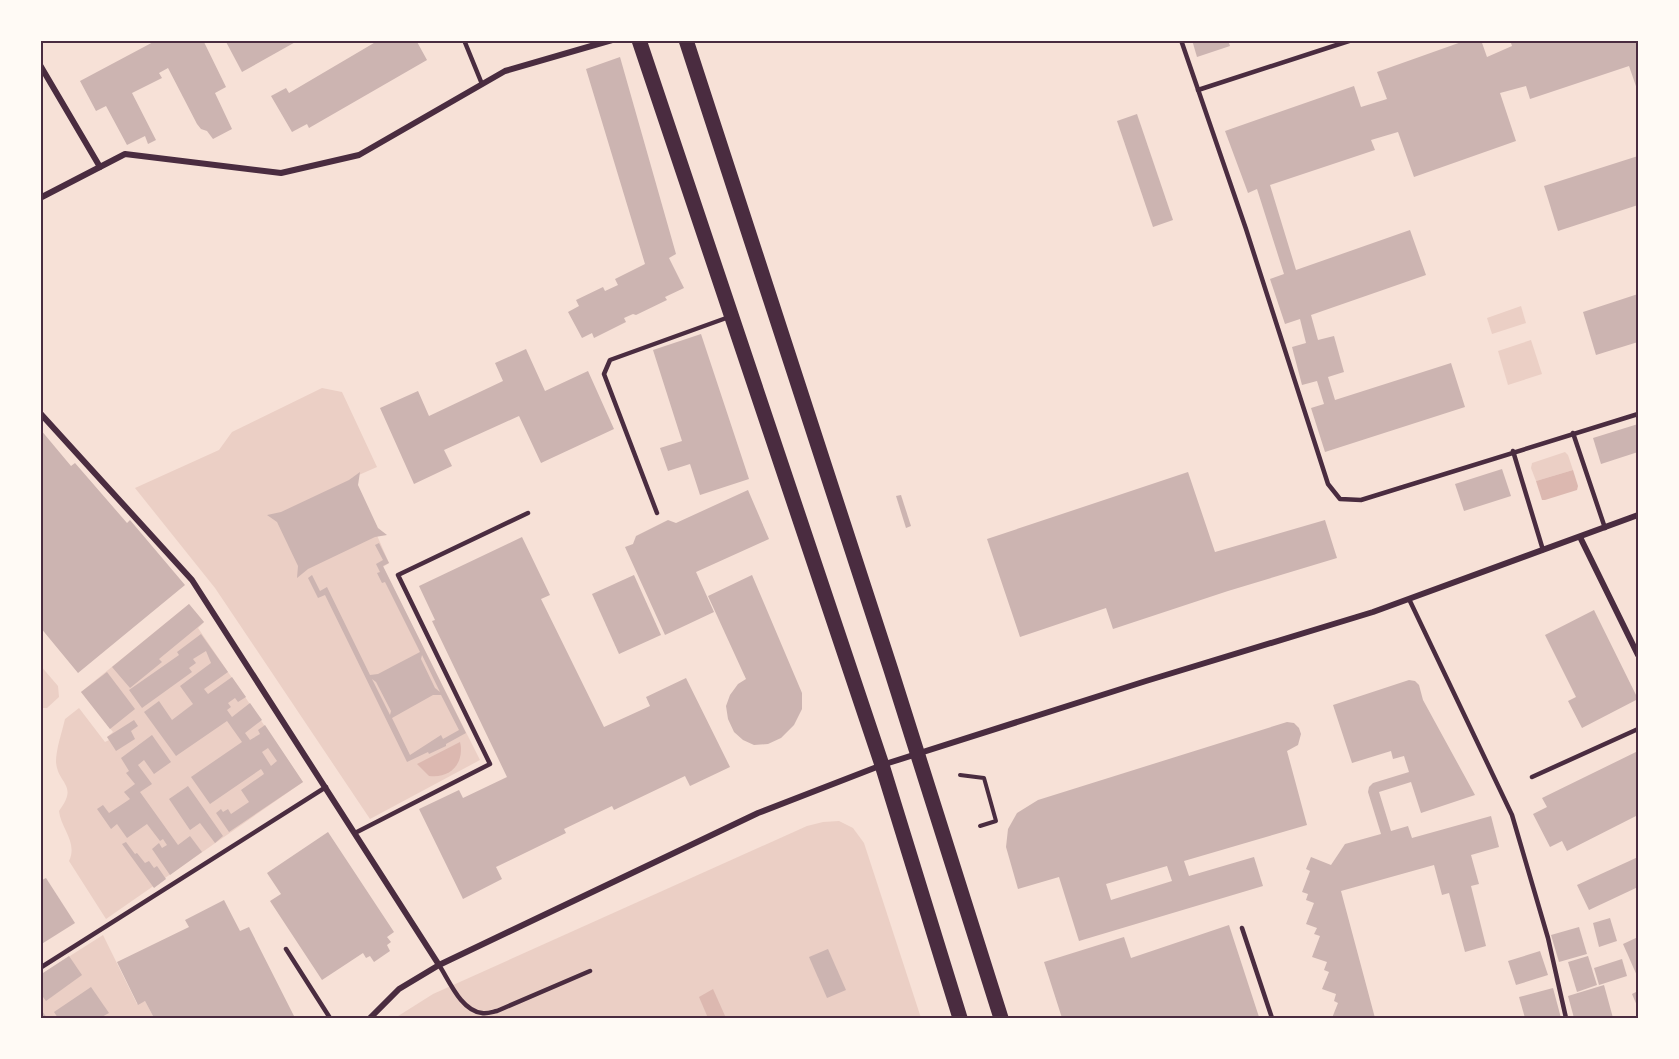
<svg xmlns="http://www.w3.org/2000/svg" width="1679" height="1059" font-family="'DejaVu Sans',sans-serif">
<rect width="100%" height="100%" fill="#f7e1d7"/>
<g fill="#ebcfc5">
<polygon points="1521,306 1526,323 1492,334 1487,318"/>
<polygon points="1531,340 1542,374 1508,385 1498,351"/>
<polygon points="322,388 342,392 377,467 352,478 389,563 383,567 480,760 370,819 215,588 135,488 219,450 232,432"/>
<polygon points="1565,452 1568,455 1573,470 1536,481 1531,468 1532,463"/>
<path d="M189,604l15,18 -6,6 105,154 -197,137 -37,-58c9,-19 -8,-32 -10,-50 20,-27 -1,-26 -3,-49 0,-13 6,-30 9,-43l14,-11 26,34 4,-2 -2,-3 6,-5 -32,-40z"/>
<polygon points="40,665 58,686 59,697 47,708 41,708"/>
<polygon points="839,821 853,828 864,843 921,1018 395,1018 433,994 807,826 823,822"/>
<polygon points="103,935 137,1004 145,1001 154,1018 41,1018 40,975"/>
</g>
<g fill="#dcb8b0">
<polygon points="1573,470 1578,486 1577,490 1545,500 1542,500 1536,481"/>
<path d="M460,742c5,21 -10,37 -31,34l-12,-12z"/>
<polygon points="713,989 726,1018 708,1018 699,997"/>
</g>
<g fill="#ccb4b1" fill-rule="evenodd">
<polygon points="157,40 203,40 226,87 215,93 232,129 213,139 207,131 201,129 197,124 168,68 159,73 162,78 132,93 156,140 148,144 145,136 127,145 106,106 96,111 80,81"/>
<polygon points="225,40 299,40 242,72"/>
<polygon points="379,40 416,40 427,60 309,128 307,124 292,132 271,96 286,88 289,93"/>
<polygon points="1192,40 1228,40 1230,46 1197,57"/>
<polygon points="1467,40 1481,40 1487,57 1512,46 1510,40 1638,40 1638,92 1629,66 1530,99 1526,86 1500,93 1516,141 1414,177 1398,132 1371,140 1375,150 1270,185 1296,270 1410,230 1426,275 1311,315 1318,340 1334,336 1344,372 1328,377 1335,400 1451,363 1465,407 1325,452 1311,408 1324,404 1317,381 1302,385 1292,347 1306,343 1300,319 1285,324 1270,279 1284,274 1257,189 1248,193 1225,131 1354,86 1361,107 1387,99 1377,72"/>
<polygon points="620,57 676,254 669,258 684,288 665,297 667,300 636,315 633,314 624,318 626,322 594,338 592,333 582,338 568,312 579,306 576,300 603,287 605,291 618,285 615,279 645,264 586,69"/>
<polygon points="1137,114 1173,220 1153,227 1117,121"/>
<polygon points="1638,156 1638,205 1558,231 1544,186"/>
<polygon points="1638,294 1638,342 1596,355 1583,312"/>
<polygon points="701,334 749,479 700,495 690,464 668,471 660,448 682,441 653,350"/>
<polygon points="526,349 545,391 588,371 614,429 541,463 519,416 444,450 452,466 414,484 380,408 418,391 429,416 503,381 495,363"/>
<polygon points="1638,424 1638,452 1601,464 1593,438"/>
<polygon points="40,429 71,466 75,463 127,523 130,520 185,585 78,673 40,627"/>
<polygon points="1502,469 1511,496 1464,511 1455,484"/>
<polygon points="360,472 358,485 378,528 387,535 375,537 308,569 297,578 298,566 277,522 267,515 281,512 349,480"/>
<polygon points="1188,472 1215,552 1325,520 1337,558 1228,591 1113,629 1106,608 1020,637 987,539"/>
<polygon points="748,490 769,539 696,572 714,612 665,635 625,547 633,544 636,536 668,520 676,523"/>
<polygon points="901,495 911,526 906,528 896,496"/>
<polygon points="522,537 550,595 541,599 604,727 650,706 646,697 686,678 730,767 690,786 685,776 614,810 612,806 564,829 566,833 496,867 502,879 463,899 419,809 459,790 463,798 507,777 432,621 435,620 419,586"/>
<path d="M379,543l10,20 -6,3 83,167 -20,11v2l-17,8 -1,-2 -21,10 -82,-167 -7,3 -10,-20 4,-3 8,16 7,-4 43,88 8,-1 42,-22 -35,-70 -3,1 -5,-10 3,-1 -4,-8 7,-4 -8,-15zM422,655l18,37 -5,-4 -14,-29zM372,679l4,3 15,29 -1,4zM433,695h8l18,35 -16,9 -2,-4 -31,20 -18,-37z"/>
<polygon points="634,575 661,635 619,654 592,594"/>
<polygon points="752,575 802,693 802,709 794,725 781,738 768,744 754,745 743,740 734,732 728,719 726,706 730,695 738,684 746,679 708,596"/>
<polygon points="189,604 204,622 159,659 162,662 130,688 112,667"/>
<polygon points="1594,610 1638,699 1582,728 1568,701 1576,697 1545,635"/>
<path d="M201,634l27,38 -24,17 4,5 24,-17 14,20 -8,5 -3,-4 -7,5 3,4 -4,3 5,7 18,-14 12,17 -17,13 5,7 10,-6 -2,-4 7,-5 38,57 -74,50 -13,-19 5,-4 2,3 5,-3 3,5 18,-12 -8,-12 23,-16 -1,-2 -2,-3 -51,35 -19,-27 51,-35 -15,-21 -51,35 -32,-44 15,-11 13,19 21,-16 -13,-18 31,-23 -5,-12 -13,8 3,4 -7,5 3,4 -50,36 -13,-18 50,-35 -2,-3zM268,748l9,13 -6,5 -9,-14z"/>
<polygon points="107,672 135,709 110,729 81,692"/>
<polygon points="1409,680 1415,681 1419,685 1423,700 1475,795 1421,813 1411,782 1379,792 1391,831 1408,826 1412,838 1491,816 1499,847 1471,855 1479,884 1471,886 1486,946 1465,952 1449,893 1442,895 1434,865 1341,891 1375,1018 1332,1018 1338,1003 1334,1001 1336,994 1322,989 1329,972 1324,970 1327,962 1312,957 1320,936 1314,934 1317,928 1306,924 1314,903 1306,900 1308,894 1302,892 1310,871 1306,869 1311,857 1331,865 1345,844 1381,834 1368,792 1369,787 1373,783 1409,772 1404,756 1393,759 1391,751 1352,763 1333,705"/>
<polygon points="134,720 138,726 131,731 135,739 116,751 107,737"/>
<path d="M1287,722l7,1 5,5 2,6 -3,11 -11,6 20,74 -123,36 5,15 65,-19 9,29 -184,55 -20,-64 -41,12 -12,-42 2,-18 9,-16 21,-13zM1167,866l5,15 -61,19 -5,-16z"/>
<polygon points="152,735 171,762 154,774 144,760 138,765 152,784 140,792 178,845 190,836 202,852 170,875 152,849 159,843 162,848 167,845 163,839 160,841 147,824 127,838 117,824 111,829 97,809 103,805 109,813 130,799 124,792 135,784 126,773 129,771 121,758"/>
<polygon points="1638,751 1638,815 1567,851 1562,841 1550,847 1533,814 1547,807 1542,798"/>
<polygon points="188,786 223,836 215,843 200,823 190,830 169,799"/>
<polygon points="328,832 394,932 387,937 391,942 387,945 390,951 374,962 370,956 366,958 363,953 322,980 270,901 281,894 267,873"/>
<polygon points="126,842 135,854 137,853 145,863 149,861 154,868 157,866 166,879 154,888 122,844"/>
<polygon points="1638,857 1638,887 1589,910 1577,885"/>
<polygon points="46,878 75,923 40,945 40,881"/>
<polygon points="224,900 240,931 249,927 295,1018 154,1018 145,1001 138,1005 117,962 189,927 185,920"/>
<polygon points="1610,918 1617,941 1599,947 1593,923"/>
<polygon points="1229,925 1259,1017 1062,1018 1044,962 1124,937 1131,958"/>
<polygon points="1579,927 1587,954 1559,962 1551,935"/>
<polygon points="1638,937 1638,978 1623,944"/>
<polygon points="828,949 846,990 827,998 809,957"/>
<polygon points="1540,951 1548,975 1516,985 1508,961"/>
<polygon points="69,956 82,975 46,1001 40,993 40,975"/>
<polygon points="1588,956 1597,985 1577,992 1568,962"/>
<polygon points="1622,959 1627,976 1599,985 1594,968"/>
<polygon points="1604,985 1613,1018 1574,1018 1568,996"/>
<polygon points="91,987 109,1013 100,1018 58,1018 54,1012"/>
<polygon points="1553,988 1561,1018 1525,1018 1519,997"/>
<polygon points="1638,991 1638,1008 1632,994"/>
<polygon points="40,1008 47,1018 40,1018"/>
</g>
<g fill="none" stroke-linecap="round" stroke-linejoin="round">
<polyline stroke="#4a2c40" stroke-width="4" points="960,775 984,778 996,821 980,826"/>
<g stroke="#4a2c40" stroke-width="4.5">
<polyline points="464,40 482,84"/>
<polyline points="1181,40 1246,229 1328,484 1340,499 1361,500 1638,414"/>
<polyline points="1198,90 1352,40"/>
<polyline points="1573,433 1605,528"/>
<polyline points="1513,451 1543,550"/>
<polyline points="657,513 604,374 610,360 729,317"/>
<polyline points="1409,599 1512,815 1548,938 1566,1018"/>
<polyline points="1532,777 1638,729"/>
<polyline points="355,833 490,764 398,575 528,513"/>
<polyline points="1242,928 1272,1018"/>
<polyline points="286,949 330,1018"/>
<path d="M439,965c10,15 22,46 43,48 5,1 10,-1 15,-2l93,-40"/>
<polyline points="40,968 326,787"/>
</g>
<g stroke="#4a2c40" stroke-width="6">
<polyline points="40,65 100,167"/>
<polyline points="40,198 125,154 281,173 359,155 505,71 612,40"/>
<polyline points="40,413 192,580 439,965"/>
<polyline points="1580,537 1638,655"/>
<polyline points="370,1018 399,989 439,965 758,813 882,765 1146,681 1373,612 1638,515"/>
</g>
<g stroke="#4a2c40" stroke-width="15">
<polyline points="639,40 882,765 960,1018"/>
<polyline points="686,40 891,670 1001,1018"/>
</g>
</g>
<rect width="1679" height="1059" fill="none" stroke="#fffaf5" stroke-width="84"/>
<rect x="42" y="42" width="1595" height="975" fill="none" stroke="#4a2c40" stroke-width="2"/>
</svg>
